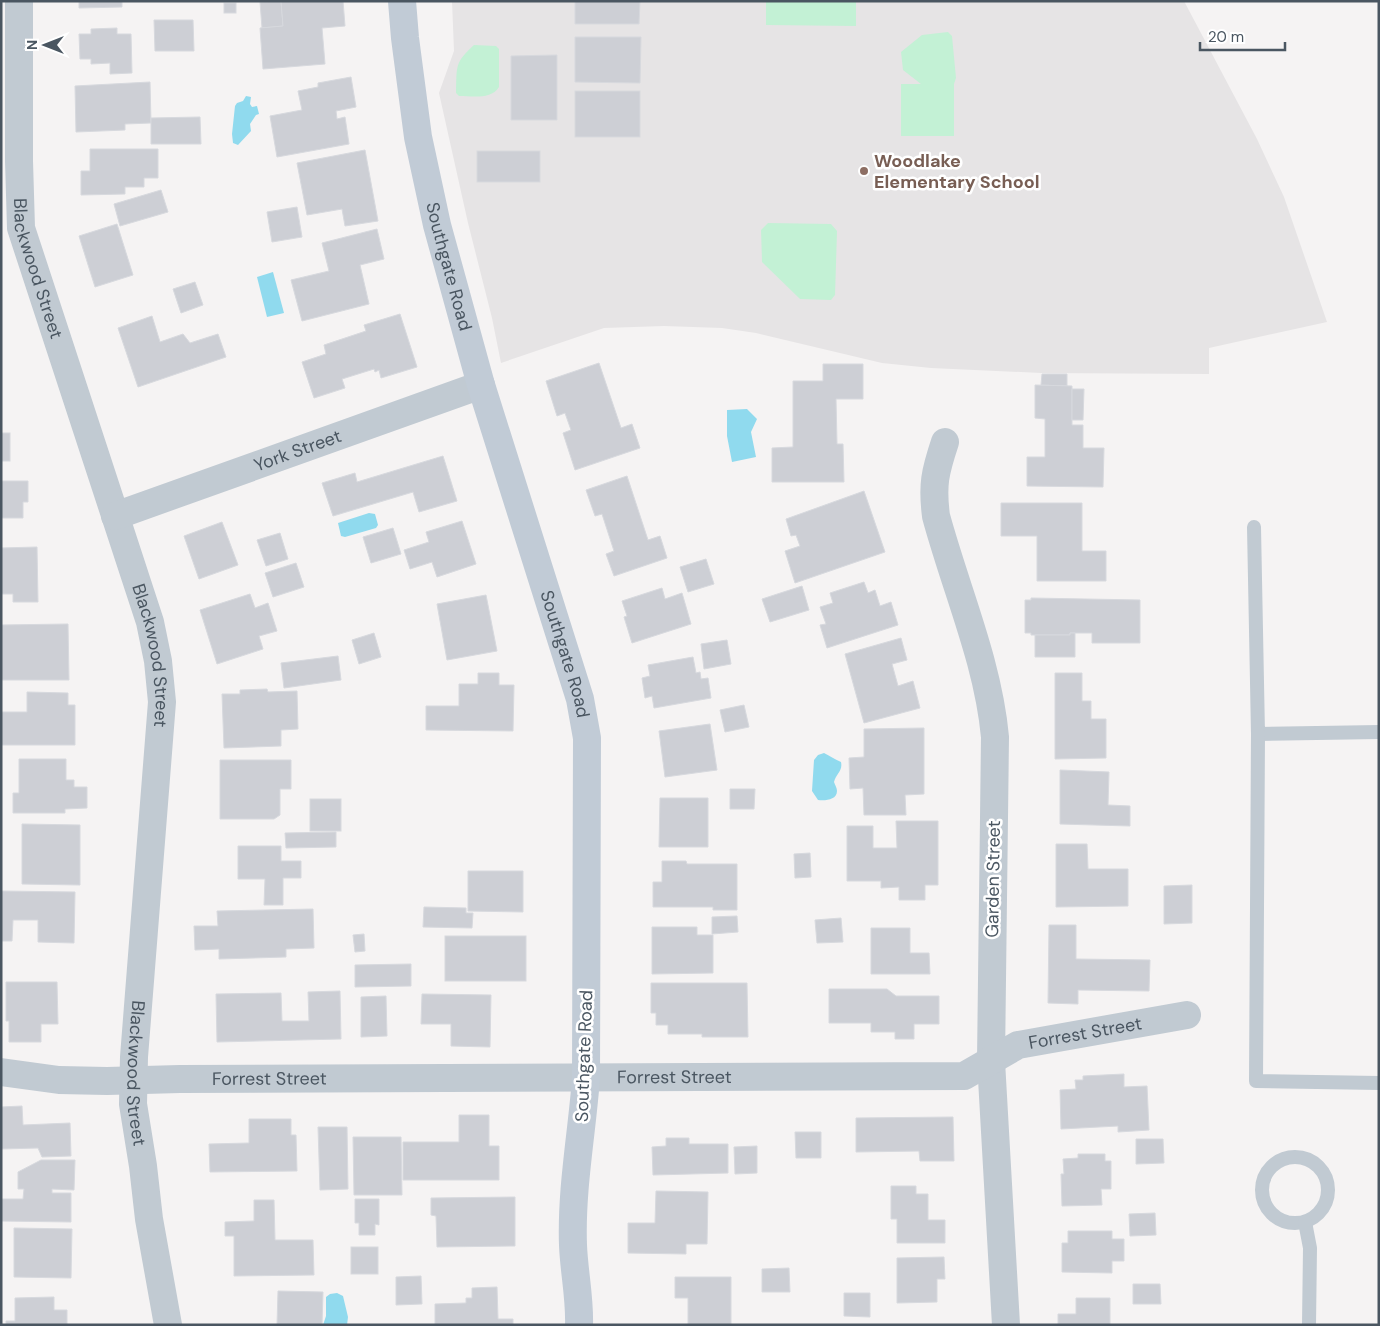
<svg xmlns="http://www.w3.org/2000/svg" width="1380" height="1326" font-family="'DM Sans',sans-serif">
<rect width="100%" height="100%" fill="#f5f3f3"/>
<polygon fill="#e6e4e5" points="452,1 1184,1 1257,139 1284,197 1327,322 1209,348 1209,374 1041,373 931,368 882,363 756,333 722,328 664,326 604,328 501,363 492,318 468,223 439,93 454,51"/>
<g fill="#c3f1d5">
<polygon points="766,1 856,1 856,26 766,25"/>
<polygon points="948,32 952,36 956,78 954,84 954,136 901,136 901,84 921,84 903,70 901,52 922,35"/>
<path d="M474,45l22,1 3,3v38c-8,13 -27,9 -40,9l-3,-3c1,-26 -2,-30 18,-48z"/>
<polygon points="768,223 831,224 837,231 835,295 831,300 800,299 762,262 761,230"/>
</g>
<g fill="#90daee">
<polygon points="246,96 251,97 250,104 252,107 257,106 259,114 256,115 250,124 251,131 238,145 233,143 232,134 235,106 237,103 243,101"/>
<polygon points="273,272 284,313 267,317 257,277"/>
<polygon points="747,409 757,419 751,432 756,457 732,462 727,436 727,410"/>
<polygon points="369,513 375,514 378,525 376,528 345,537 341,536 338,523"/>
<path d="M824,753c6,3 10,6 17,9 2,9 -5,12 -7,20 1,3 3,6 3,9 0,9 -12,10 -19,9l-6,-9 2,-31 4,-5z"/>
<polygon points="337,1293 343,1296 348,1317 347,1325 323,1325 326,1316 326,1297 330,1294"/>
</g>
<g fill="#cdcfd5" stroke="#d7d9de">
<polygon points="79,1 122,1 122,7 79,8"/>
<polygon points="281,1 283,26 262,28 260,2"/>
<polygon points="281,1 343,1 345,26 322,28 325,64 263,69 260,28 283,26"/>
<polygon points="575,1 640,1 639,24 575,24"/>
<rect x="224" y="3" width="12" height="10"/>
<polygon points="154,20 193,20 194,51 155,51"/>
<polygon points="117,28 117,34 131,34 132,73 110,74 110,63 91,64 91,59 80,59 79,34 91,34 91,29"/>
<polygon points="575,37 641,37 640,83 575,82"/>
<polygon points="557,55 557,120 511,120 511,56"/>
<polygon points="351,77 356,107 336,111 337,119 345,117 349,144 277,157 270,116 302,110 298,91 318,87 318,83"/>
<polygon points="150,82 151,123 125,124 125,130 76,132 75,86"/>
<rect x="575" y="91" width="65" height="46"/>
<polygon points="200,117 201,144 151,144 151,118"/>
<polygon points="90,149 158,149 158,178 144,178 144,187 125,187 125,194 81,195 81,171 90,171"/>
<polygon points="365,150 378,221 345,226 342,209 307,215 297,163"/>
<rect x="477" y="151" width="63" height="31"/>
<polygon points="161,190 168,212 120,226 114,204"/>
<polygon points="297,207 302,237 272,242 267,212"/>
<polygon points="117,224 133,275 95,287 79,236"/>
<polygon points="377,229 384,259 360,265 369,304 302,321 291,280 329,271 322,243"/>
<polygon points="195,282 203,305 181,313 173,289"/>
<polygon points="400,314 417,367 381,378 379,370 375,372 374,369 342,379 345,388 314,398 302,362 326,354 324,345 366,331 364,325"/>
<polygon points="152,316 160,342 183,334 190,343 218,334 226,357 138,387 118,328"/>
<polygon points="599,363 621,428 632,424 640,448 575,470 563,433 571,430 565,413 557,416 546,381"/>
<polygon points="823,364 863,364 863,399 836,399 837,444 843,444 844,482 772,482 772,448 793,447 793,381 823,381"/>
<polygon points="1042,374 1067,374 1067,386 1041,385"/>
<polygon points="1035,385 1072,386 1072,425 1083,425 1083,448 1104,448 1103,487 1027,486 1027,457 1045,457 1045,419 1035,418"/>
<polygon points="1072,389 1084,389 1083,420 1072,420"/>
<rect x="1" y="433" width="9" height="28"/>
<polygon points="443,456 457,501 419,512 413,492 333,516 322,483 355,473 357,482"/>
<polygon points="627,476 648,540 660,536 667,558 614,576 606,554 614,551 602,514 595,516 586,490"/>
<polygon points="1,481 28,481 28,502 23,502 23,518 1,518"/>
<polygon points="864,491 885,552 795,583 785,551 800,546 796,535 791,536 786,519"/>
<polygon points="1001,503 1082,503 1082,551 1106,551 1106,581 1037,581 1037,536 1001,536"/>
<polygon points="462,521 476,564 437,577 432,562 410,569 404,550 429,542 426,532"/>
<polygon points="222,522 238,565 199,579 184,536"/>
<polygon points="393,528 401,554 371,563 363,537"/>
<polygon points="280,533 288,559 266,566 257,540"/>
<polygon points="37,547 38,602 13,602 13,594 1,594 1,548"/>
<polygon points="706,559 714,584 688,592 680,567"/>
<polygon points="296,563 304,587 273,597 265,573"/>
<polygon points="864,582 868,593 875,590 880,606 891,602 898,625 827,648 820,625 826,624 820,607 833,603 830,593"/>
<polygon points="802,586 809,610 770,622 762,599"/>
<polygon points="662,588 665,599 682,593 691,624 632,643 624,617 627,616 622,601"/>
<polygon points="250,594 255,608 268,603 277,631 259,636 263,649 217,664 200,610"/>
<polygon points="486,595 497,651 447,660 437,604"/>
<polygon points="1031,598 1140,600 1140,643 1092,643 1092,633 1070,633 1070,635 1031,635 1031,633 1025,633 1025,600 1031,600"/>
<polygon points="68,624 69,680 1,680 1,625"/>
<polygon points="374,633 381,657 359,664 352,640"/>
<polygon points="1070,633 1075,633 1075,657 1035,657 1035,635 1070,635"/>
<polygon points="901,638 907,660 892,664 898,686 913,681 920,708 864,723 845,654"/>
<polygon points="727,640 731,664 704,669 701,644"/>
<polygon points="338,656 341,680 284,688 281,663"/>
<polygon points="693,657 696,673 700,672 701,679 708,678 711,698 654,708 652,696 645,698 642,678 650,676 648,665"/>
<polygon points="478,673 499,673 499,685 514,685 513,731 426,730 426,706 459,706 459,684 478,684"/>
<polygon points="1055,673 1082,673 1082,701 1091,701 1091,719 1106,719 1106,758 1055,759"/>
<polygon points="267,689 268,692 297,691 298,729 281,730 281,746 224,748 222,694 240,694 240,690"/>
<polygon points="27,692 68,693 68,705 75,705 75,745 1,745 1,712 27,712"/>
<polygon points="744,705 749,727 725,732 720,710"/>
<polygon points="710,724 717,770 665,777 659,731"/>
<polygon points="924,728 924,794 905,795 906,815 864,815 863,788 850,789 849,758 864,757 864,729"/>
<polygon points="19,759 66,759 66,780 74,780 74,787 87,787 87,808 65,809 65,813 13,813 13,793 19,793"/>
<polygon points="220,760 291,760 291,789 280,789 280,815 274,819 220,819"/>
<polygon points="1060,770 1109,772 1108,805 1130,806 1130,826 1060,824"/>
<polygon points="730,789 755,789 754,809 730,809"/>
<polygon points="660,798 708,798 708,847 659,847"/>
<rect x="310" y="799" width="31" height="32"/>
<polygon points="896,821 938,821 938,885 925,885 925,900 899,900 899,887 881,888 881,881 847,881 847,826 873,826 873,848 897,848"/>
<polygon points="22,824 80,825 80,885 22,884"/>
<polygon points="336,832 336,847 286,848 285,833"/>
<polygon points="1056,844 1087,844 1088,869 1128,869 1128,906 1056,907"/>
<polygon points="238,846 281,846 281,861 301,861 301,878 283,878 283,905 264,905 265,879 238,879"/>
<polygon points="810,853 811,877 795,878 794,854"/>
<polygon points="662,861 686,861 687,864 737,864 737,910 713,910 713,907 653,907 653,882 662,882"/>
<polygon points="468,871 523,871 523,912 468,911"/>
<polygon points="1192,885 1192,923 1164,924 1164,886"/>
<polygon points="1,891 75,892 74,943 38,942 38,920 13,920 12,941 1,941"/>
<polygon points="424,907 466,908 466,913 473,913 472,928 423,927"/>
<polygon points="313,909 314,948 286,949 286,957 219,959 219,949 195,950 194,926 218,926 217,911"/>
<polygon points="737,916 738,932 712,934 712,917"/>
<polygon points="841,918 843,942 817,943 815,920"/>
<polygon points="1049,925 1076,925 1076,959 1150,960 1149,991 1078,990 1078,1004 1048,1003"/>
<polygon points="652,927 697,927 697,935 713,935 713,973 652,974"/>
<polygon points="871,928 910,928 910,953 929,953 930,974 871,974"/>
<polygon points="364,934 365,951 355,952 353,935"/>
<rect x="445" y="936" width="81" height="45"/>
<polygon points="411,964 411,986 355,987 355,965"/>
<polygon points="6,982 57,982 58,1024 41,1024 41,1042 9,1042 9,1021 6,1021"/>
<polygon points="651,983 747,983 748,1037 702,1037 702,1034 668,1034 668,1025 656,1025 656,1013 651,1013"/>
<polygon points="829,989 887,989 896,996 939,996 939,1024 914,1024 914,1039 895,1039 895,1032 871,1032 871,1023 829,1023"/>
<polygon points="340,991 341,1039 217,1042 216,994 281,993 282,1021 309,1021 308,992"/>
<polygon points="422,994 491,995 490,1047 451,1046 451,1024 421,1024"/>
<polygon points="386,996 387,1036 361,1037 361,997"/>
<polygon points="1124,1074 1124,1087 1147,1086 1149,1130 1118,1132 1118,1126 1061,1129 1060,1090 1076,1089 1075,1080 1083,1080 1083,1076"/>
<polygon points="22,1106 23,1125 70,1123 71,1156 42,1157 38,1148 1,1149 1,1107"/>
<polygon points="459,1115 489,1115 489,1146 499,1146 499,1180 403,1180 403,1142 459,1142"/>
<polygon points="953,1117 954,1161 920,1161 919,1151 856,1152 856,1118"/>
<polygon points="249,1119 291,1119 291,1135 296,1135 297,1171 210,1172 209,1144 249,1143"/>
<polygon points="318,1127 347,1127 348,1189 320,1190"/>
<polygon points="795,1132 821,1132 821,1158 796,1158"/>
<polygon points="353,1137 401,1137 402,1195 354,1195"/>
<polygon points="666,1138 689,1138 689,1144 728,1144 728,1173 653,1175 652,1147 666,1146"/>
<polygon points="1136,1139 1163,1139 1164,1163 1136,1164"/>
<polygon points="757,1146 757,1173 735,1174 734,1147"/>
<polygon points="1078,1154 1105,1154 1105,1161 1111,1161 1111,1189 1101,1189 1102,1205 1062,1206 1061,1174 1064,1174 1063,1159 1078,1158"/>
<polygon points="41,1160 75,1160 74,1190 52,1189 52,1193 71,1193 71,1222 1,1221 1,1199 23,1199 24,1189 18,1189 18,1172"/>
<polygon points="891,1186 916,1186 916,1194 928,1194 928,1220 945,1220 945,1243 897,1243 897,1219 891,1219"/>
<polygon points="656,1191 708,1192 707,1244 686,1244 686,1254 628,1253 628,1223 655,1223"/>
<polygon points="515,1197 515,1246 437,1247 436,1216 431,1215 431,1198"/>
<polygon points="355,1199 379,1199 379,1225 375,1224 375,1235 359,1235 359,1223 355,1223"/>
<polygon points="254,1200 274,1200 275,1240 313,1240 314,1275 234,1276 234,1236 225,1236 225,1222 254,1221"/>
<polygon points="1155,1213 1156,1235 1130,1236 1129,1214"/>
<polygon points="14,1228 72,1229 71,1278 14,1277"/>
<polygon points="1068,1231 1112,1231 1112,1239 1124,1239 1124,1261 1112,1261 1112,1273 1062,1272 1062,1243 1068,1243"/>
<rect x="351" y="1247" width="27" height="27"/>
<polygon points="944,1257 945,1279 937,1279 937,1302 897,1303 897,1258"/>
<polygon points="789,1268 790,1292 762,1292 762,1269"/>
<polygon points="421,1276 422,1304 396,1305 396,1277"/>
<polygon points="675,1277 731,1277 731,1325 688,1325 688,1298 675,1298"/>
<polygon points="1133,1284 1160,1284 1161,1304 1133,1304"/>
<polygon points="497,1287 498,1319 513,1319 513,1325 435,1325 435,1304 466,1303 466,1298 472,1298 472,1288"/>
<polygon points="278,1291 323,1292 322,1325 277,1325"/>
<polygon points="844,1293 870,1293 870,1317 844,1316"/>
<polygon points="54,1297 54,1310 67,1310 67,1325 6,1325 6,1321 15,1321 15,1298"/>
<polygon points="1076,1298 1110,1298 1110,1325 1058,1325 1058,1314 1076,1314"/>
</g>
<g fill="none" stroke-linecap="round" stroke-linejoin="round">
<g stroke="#c1cad2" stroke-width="14">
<polyline points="1254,527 1258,734 1379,732"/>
<polyline points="1258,734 1256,1081 1379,1083"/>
<circle cx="1295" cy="1190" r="33"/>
<polyline points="1305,1222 1310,1248 1309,1325"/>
</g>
<g stroke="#c1cad2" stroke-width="28">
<path id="s1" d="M19,1v160l2,67 129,394 8,39 4,41 -28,355 -1,47 10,62 6,53 19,106"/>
<path d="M945,442c-10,30 -13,43 -9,74 20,74 52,145 59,221l-4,324 15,264"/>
<path id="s2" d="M115,516l366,-131"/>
<path id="s3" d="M1,1072l58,8 48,1 73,-2 784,-3 54,-31 169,-30"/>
</g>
<path stroke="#c1cbd6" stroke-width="28" id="s4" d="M402,1l3,37 13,99 19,88 44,160 99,314 7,39 -1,340c-4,55 -15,111 -13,167 1,27 7,53 6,80"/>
</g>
<circle fill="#8d6e63" stroke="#fff" stroke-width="2" cx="864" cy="171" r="5"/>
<g text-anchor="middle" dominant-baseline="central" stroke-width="5" stroke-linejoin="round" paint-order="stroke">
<g font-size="18" font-weight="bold" fill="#785e54" stroke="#fff" text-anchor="start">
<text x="874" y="161">Woodlake<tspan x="874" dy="21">Elementary School</tspan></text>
</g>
<g font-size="18" fill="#4a5661" stroke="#fff">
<text stroke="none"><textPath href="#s4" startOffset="270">Southgate Road</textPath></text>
<text stroke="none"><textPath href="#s1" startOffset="270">Blackwood Street</textPath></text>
<text stroke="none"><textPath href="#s2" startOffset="194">York Street</textPath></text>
<text stroke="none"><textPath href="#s4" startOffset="675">Southgate Road</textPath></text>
<text stroke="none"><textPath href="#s1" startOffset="675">Blackwood Street</textPath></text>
<text transform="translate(993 879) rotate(-89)">Garden Street</text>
<text stroke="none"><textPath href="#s3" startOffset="1094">Forrest Street</textPath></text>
<text transform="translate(584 1056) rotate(-88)">Southgate Road</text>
<text stroke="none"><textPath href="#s1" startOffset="1095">Blackwood Street</textPath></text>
<text stroke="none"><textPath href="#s3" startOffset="674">Forrest Street</textPath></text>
<text stroke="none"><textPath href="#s3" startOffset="269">Forrest Street</textPath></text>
</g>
</g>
<rect width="1380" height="1326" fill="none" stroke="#4a5661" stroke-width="5"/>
<g transform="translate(45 45) rotate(270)" stroke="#ffffff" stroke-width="4" paint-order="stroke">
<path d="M0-4L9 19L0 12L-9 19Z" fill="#4a5661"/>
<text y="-8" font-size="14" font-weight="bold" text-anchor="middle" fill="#4a5661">N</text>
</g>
<path d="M1200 42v8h85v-8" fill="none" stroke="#4a5661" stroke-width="2.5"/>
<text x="1208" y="42" font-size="15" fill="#4a5661" stroke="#ffffff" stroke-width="4" paint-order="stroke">20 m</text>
</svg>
